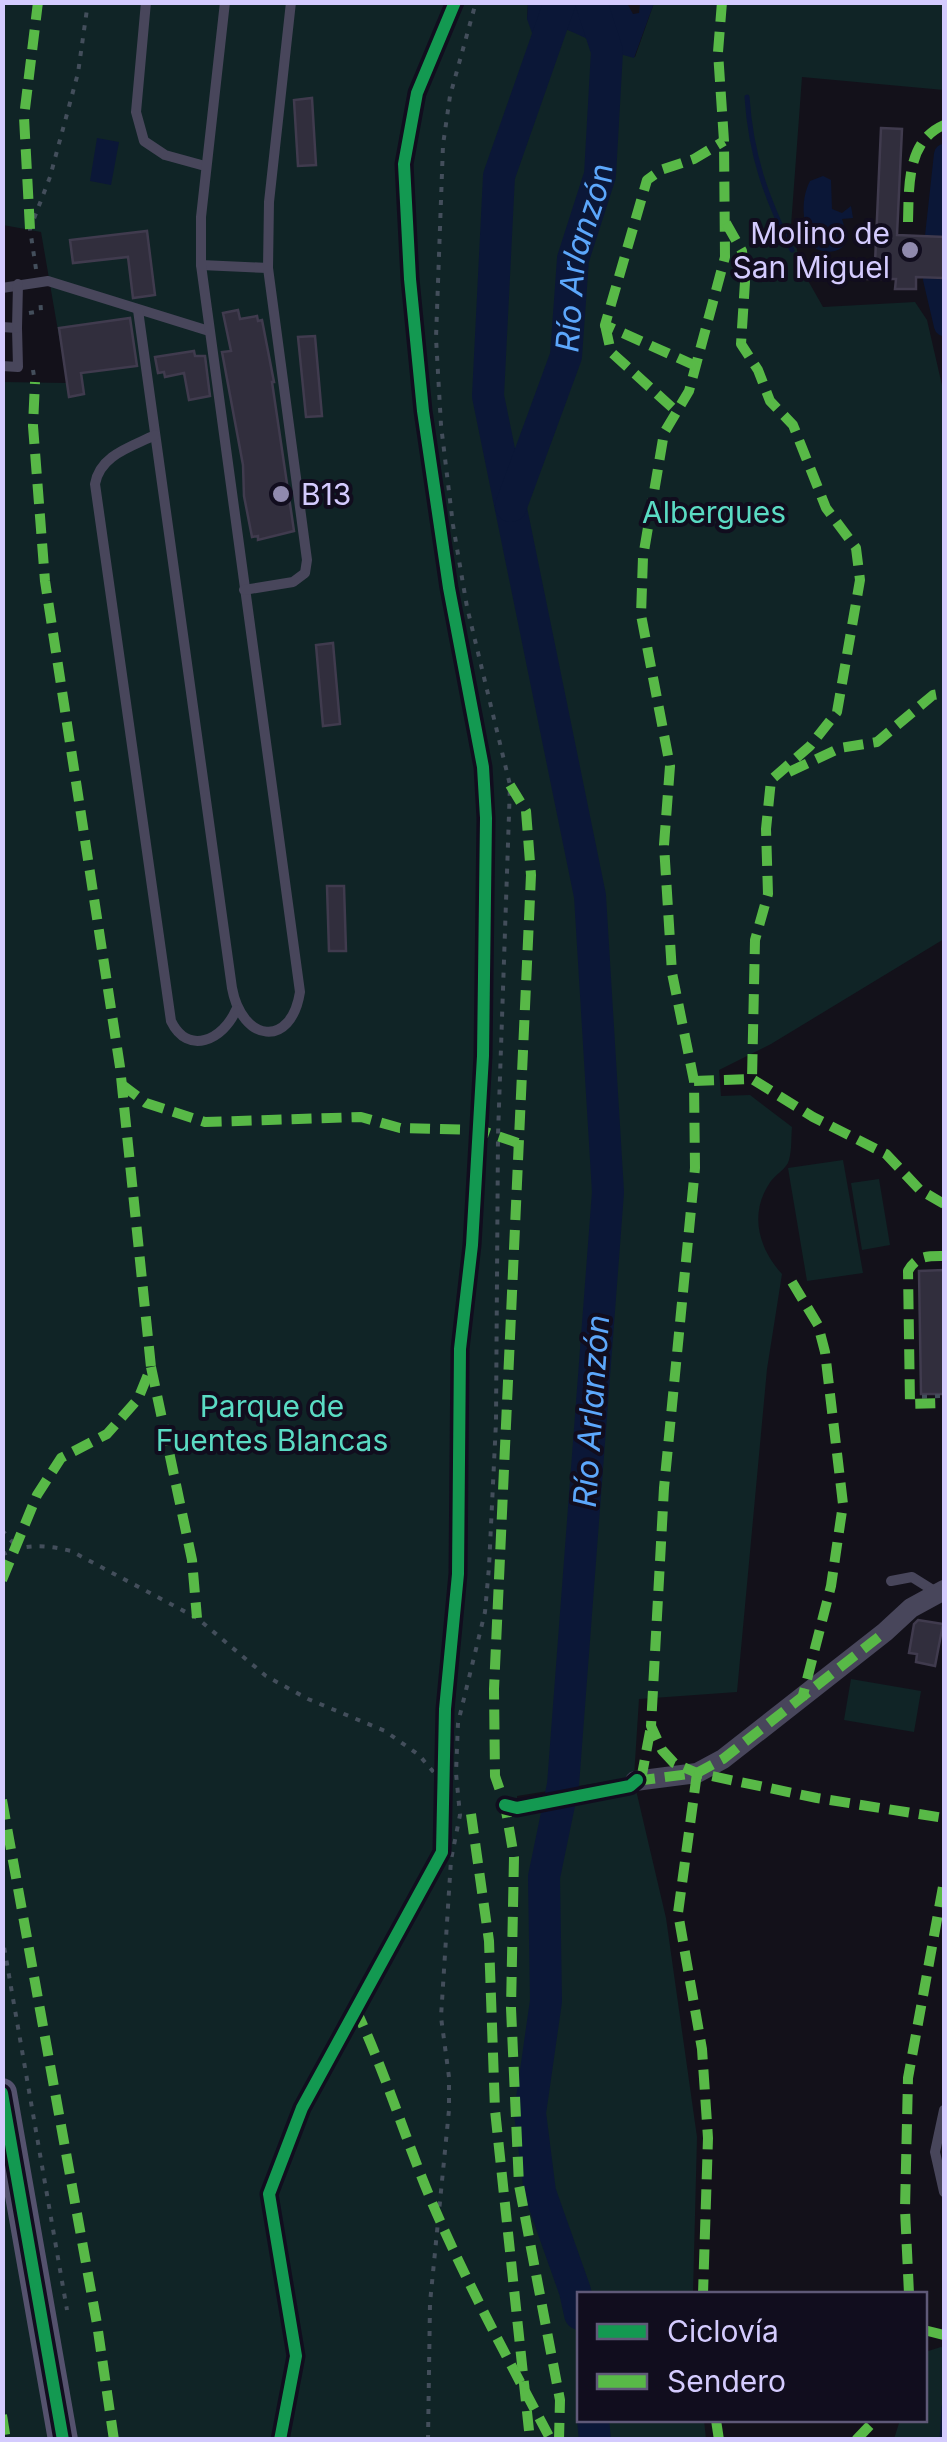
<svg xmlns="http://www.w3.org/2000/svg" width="947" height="2442" font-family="Inter,sans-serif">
<rect width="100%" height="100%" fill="#13111a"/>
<g fill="#102426">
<path d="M3,3h525l-1,16c16,7 30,6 47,13 24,9 33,19 61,25l19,-54h290v87l-142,-13 -11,149 11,44 21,37 92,-5 12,18 17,74v545l-173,105 -52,26 2,26 29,-1 42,32c-1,10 0,23 -3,33 -2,9 -15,15 -20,24 -20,31 -10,65 13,90l-15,95 -30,323 -98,7 -5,78 -117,19 1,16 118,-22 30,128 31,219 -4,157h-113v126h124l2,19 -703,1 -1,-2058 65,1 -26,-151 -38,-7z"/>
<polygon points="843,1160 863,1273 807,1281 788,1168"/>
<polygon points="879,1179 890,1245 862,1250 851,1183"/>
<polygon points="851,1679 921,1691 914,1732 844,1720"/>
<polygon points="941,2347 944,2348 944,2439 894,2439 900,2420 924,2420 925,2352"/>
</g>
<g fill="#0b1737">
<path d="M528,3h99l6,11 6,-1 1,-10h14l-20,55c-29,-7 -51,-24 -80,-33l-22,8 -5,-14z"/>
<polygon points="97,138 119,142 111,185 90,181"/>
<path d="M823,176l8,4 1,29 10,4 9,-7 2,12 -11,1 6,20c-6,14 -19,15 -32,10 -13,-19 -17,-47 -6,-68z"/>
</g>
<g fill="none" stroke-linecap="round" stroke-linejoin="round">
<g stroke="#0b1737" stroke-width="5">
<path d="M747,97c4,59 19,100 45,153"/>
<polyline points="942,2440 944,2407"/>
</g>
<g stroke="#0b1737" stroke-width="20">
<polyline points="935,236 944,154"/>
<polyline points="933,266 933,279 944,326"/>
</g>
<g stroke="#0b1737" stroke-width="32">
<polyline points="560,2 499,176 488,396 590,896 608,1192 563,1785 544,1877 546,2001 530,2113 540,2192 575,2291 580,2314"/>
<path id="s1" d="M511,506l55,-150 7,-97 27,-84 7,-124 -16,-49"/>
<polyline points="593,2420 595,2440"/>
</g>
</g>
<g fill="#312e3d" stroke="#403b4e" stroke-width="2.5">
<polygon points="312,98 316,165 298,166 294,100"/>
<polygon points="881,128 902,129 897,235 944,237 944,278 916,277 916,289 895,289 896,279 855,279 855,263 875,263"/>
<polygon points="147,231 155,295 133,298 128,257 73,263 70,240"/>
<polygon points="238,310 240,319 257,316 258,321 262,320 274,382 272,382 294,531 258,540 258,536 252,537 244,496 243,465 222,352 231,351 223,313"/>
<polygon points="130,318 137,366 81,373 84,394 69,397 59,328"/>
<polygon points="315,336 322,416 306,417 298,337"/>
<polygon points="194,351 195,356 205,356 210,396 189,400 184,373 165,377 164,372 158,373 155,357"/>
<polygon points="333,643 340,724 323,726 316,645"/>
<polygon points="327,886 344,886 346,951 329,951"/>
<polygon points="944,1270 944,1394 921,1394 919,1271"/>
<polygon points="918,1620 943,1624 935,1666 916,1662 917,1654 909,1653 914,1624"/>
</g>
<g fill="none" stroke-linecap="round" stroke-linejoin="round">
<g stroke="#434e5b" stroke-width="4" stroke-dasharray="5 8" stroke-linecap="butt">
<polyline points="36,269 30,229 50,177 78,73 88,2"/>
<polyline points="29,313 41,311 40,298"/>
<polyline points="33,370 35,382"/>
<polyline points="909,1397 944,1396"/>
<polyline points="2,1530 15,1545"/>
<path d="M2,1555c22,-12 45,-10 69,-4l126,67 69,58 42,23 77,32 34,24 17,20 7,24"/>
<polyline points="944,1675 944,1679"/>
<polyline points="505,1805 618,1784"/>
<polyline points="2,1935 67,2310"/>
<polyline points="428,2440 430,2303 449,2110 449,2077 441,2017 451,1860 460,1815 456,1773 458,1723 485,1612 489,1567 496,1422 498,1135 510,785 467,607 453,525 441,425 436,338 443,145 450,96 476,2"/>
</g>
<g stroke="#48465b" stroke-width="10">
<polyline points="146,2 136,112 144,141 165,155 205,166"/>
<polyline points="201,265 268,268"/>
<polyline points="2,288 48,281 209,331"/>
<path d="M138,310l94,678c10,54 59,61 68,4l-99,-727v-48l24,-215"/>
<polyline points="2,327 17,328 18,367 2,366"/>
<polyline points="17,328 18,284"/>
<path d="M155,435c-24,12 -55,20 -60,49l76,537c17,35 52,19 65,-11"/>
<polyline points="244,590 293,582 305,573 307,560 268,268 269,202 291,2"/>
<polyline points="891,1581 912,1577 936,1592"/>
<polyline points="944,2110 935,2152 944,2192"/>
</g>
<polyline stroke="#48465b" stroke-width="20" points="635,1781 697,1773 723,1759 885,1632 911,1608 944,1590"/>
<polyline stroke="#55526e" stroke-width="30" points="2,2093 63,2440"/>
<g stroke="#58b947" stroke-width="10" stroke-dasharray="20 10" stroke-linecap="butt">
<polyline points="722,2 718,52 724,141 725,257 689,391 664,433 643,557 641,615 670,766 664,845 672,973 694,1081 695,1168 664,1488 651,1726 662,1750 674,1763 697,1773 817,1798 944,1818"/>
<path d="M908,222c1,-37 -1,-81 36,-97"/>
<polyline points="726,223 742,251 745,282 741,344 758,370 770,401 793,425 826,508 856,548 860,580 837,712 810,746 771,780 766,829 768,894 755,940 752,1079"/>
<polyline points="30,229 24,117 38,2"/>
<polyline points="605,325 611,352 677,412"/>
<polyline points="696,366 605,325 647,180 661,170 694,159 724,141"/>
<polyline points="789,772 840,748 877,742 933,695 944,693"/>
<polyline points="510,785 526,811 531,875 494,1689 495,1776 505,1805 514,1857 511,2008 519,2185 560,2400 559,2440"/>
<polyline points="694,1081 752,1079 813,1117 886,1154 920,1190 944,1204"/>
<polyline points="121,1084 146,1103 205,1122 361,1117 400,1128 480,1130 521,1144"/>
<path d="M944,1256c-16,0 -27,-1 -36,15l2,133 34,-1"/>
<polyline points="792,1282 818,1325 825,1352 843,1504 831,1586 802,1699"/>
<polyline points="151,1367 192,1560 197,1618"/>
<polyline points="2,1580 37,1495 61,1458 107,1434 138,1399 151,1367 120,1067 45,581 33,426 35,382"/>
<polyline points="697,1773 678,1913 702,2049 708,2138 703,2294"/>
<polyline points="641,1780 651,1726"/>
<polyline points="635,1781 697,1773 723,1759 885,1632"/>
<polyline points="2,1800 97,2324 114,2440"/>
<polyline points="471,1814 489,1941 495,2110 530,2440"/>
<path d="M355,2008c32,67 52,138 82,206 34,77 74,151 114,226"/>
<polyline points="2,2259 4,2259"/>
<polyline points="909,2294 905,2209 908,2078 944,1881"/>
<polyline points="924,2330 944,2335"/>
<polyline points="2,2415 6,2440"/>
<polyline points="716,2420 719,2440"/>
<polyline points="856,2440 875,2420"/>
</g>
<g stroke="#110d1e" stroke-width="19">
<g id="cycleway">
<polyline points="505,1805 517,1808 630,1786 637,1780"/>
<polyline points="2,2093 63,2440"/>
<polyline points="280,2440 296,2356 269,2194 302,2108 442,1852 445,1709 458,1574 460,1349 472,1245 483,1056 486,818 483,767 449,588 423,411 410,279 404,164 417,93 455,2"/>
</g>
</g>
<use href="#cycleway" stroke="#139951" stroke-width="12"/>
</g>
<g fill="#908aae" stroke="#110d1e" stroke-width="4">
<circle cx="910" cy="250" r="10"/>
<circle cx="281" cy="494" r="10"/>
</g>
<g text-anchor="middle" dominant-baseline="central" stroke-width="8" stroke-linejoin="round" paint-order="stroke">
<g font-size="30" fill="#d4cbfe" stroke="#110d1e" text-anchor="end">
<text x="890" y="233">Molino de<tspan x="890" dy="34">San Miguel</tspan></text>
<text x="301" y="494" text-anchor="start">B13</text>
</g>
<g font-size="30" fill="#5adbc3" stroke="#110d1e">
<text x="714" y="512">Albergues</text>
<text x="272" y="1406">Parque de<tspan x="272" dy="34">Fuentes Blancas</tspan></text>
</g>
<g font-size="32" font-style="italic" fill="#5ca7fb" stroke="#110d1e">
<text stroke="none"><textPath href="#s1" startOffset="260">Río Arlanzón</textPath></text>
<text transform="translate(591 1411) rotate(-86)">Río Arlanzón</text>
</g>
</g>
<rect width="947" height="2442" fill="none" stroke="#d4cbfe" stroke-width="10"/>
<rect x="577" y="2292" width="350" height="130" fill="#110d1e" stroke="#5f5978" stroke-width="2.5"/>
<rect x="597" y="2324" width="50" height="15" fill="#139951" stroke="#5f5978" stroke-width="2.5"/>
<text x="667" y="2342" font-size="30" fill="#d4cbfe">Ciclovía</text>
<rect x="597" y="2374" width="50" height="15" fill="#58b947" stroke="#5f5978" stroke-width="2.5"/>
<text x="667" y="2392" font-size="30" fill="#d4cbfe">Sendero</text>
</svg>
